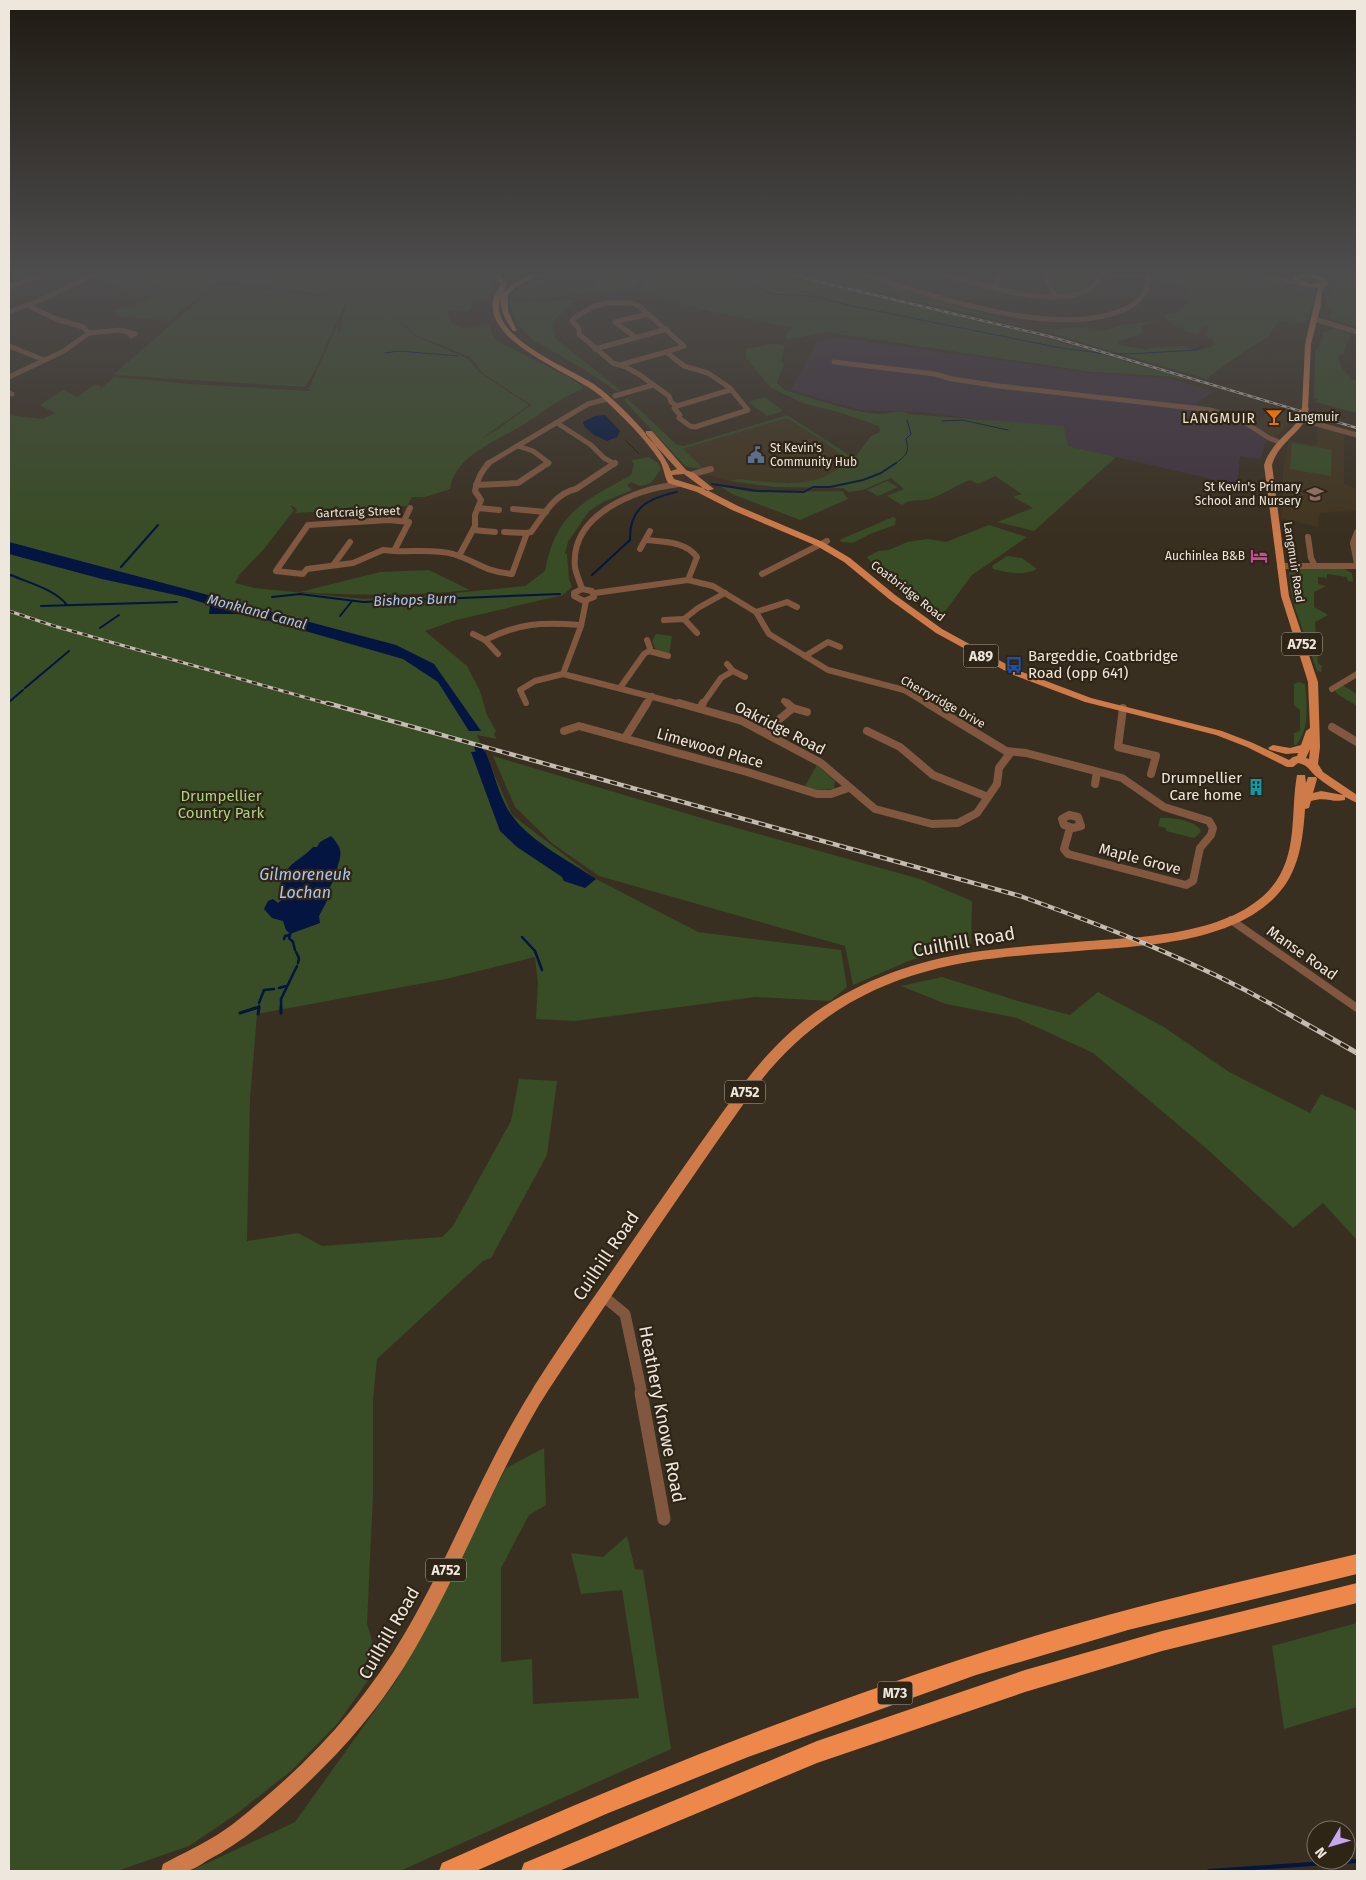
<svg xmlns="http://www.w3.org/2000/svg" width="1366" height="1880" font-family="'Fira Sans',sans-serif">
<rect width="100%" height="100%" fill="#392f20"/>
<g fill="#42351f">
<polygon points="1270,409 1297,416 1278,435 1274,437 1265,433 1262,427 1255,423"/>
<polygon points="787,418 822,440 846,459 838,470 817,481 764,482 737,478 730,481 703,474 696,468 702,468 683,449"/>
<polygon points="1318,427 1344,433 1344,484 1357,489 1357,510 1319,513 1318,527 1282,518 1283,469 1289,441 1317,445"/>
</g>
<polygon fill="#413340" points="836,337 1089,373 1172,379 1214,391 1195,404 1241,416 1262,427 1265,433 1274,437 1266,442 1260,459 1240,456 1237,485 1068,446 1064,426 1009,423 921,412 860,410 791,390 817,342"/>
<g fill="#384c25" fill-rule="evenodd">
<path d="M110,273h382l-2,26 -17,5 -4,7 -22,-1 3,12 12,6 28,-3 2,9 5,7 73,37 13,9 -2,3c-24,9 -34,20 -55,33 -26,17 -71,31 -76,66l-25,8h-13l-5,9 -112,7 2,-3 -4,-4h-3l4,4 -30,39 -24,25 -5,9 19,5 110,11 71,-4 90,-9 20,-15c11,-59 38,-69 86,-96l3,-11 -2,-4 17,-3 9,6 3,6 -10,14 -11,3 -9,-4 -4,3 5,5 -29,12 -14,9 -21,31 -3,12h2l2,25 3,8 -9,8 -107,25 -31,11 42,35 13,25 7,24 9,16 -2,3 3,5 -20,-4 35,80 84,64 102,53 143,18 6,37 -17,14 -75,-4 -180,24 -39,-2 2,-36 -3,-26 -89,22 -189,35 -7,85 -3,142 51,-8 24,13 120,-9 11,-11 58,-105 8,-42 38,2 -10,74 -56,103 -8,3 -106,98 -4,41v95l-6,128 12,42 -41,58 -47,48 -56,44 -46,31 -72,25h-108v-1456l33,4 13,-6 -15,-8 23,-15 14,7 17,-12 8,1 -3,4 15,-13 77,7 118,7 1,-2h-3l6,-5 -1,-3 26,-57 1,10 7,-32c-15,28 -24,59 -41,85l-189,-12 -1,-2 103,-89 129,16 -57,-11 -74,-8 -46,40 -52,-5 -5,-6 32,-9 19,-12v-3l-41,3 29,-10 -27,9 -23,-8zM389,312l27,23 54,22 13,16 48,32 -33,24 -17,10 48,-34 -50,-33 -11,-13 -53,-23z"/>
<path d="M594,273h35l10,10 -9,6 -97,10h-23l8,-11 19,-9 7,3 -8,7c10,2 10,0 20,-1 14,-3 28,2 41,-3v-5l-11,-4z"/>
<polygon points="632,273 776,273 1003,326 1194,381 1167,376 1092,372 825,332 788,340 784,336 793,328 709,311 636,291 646,283"/>
<polygon points="797,273 838,273 866,279 1035,329"/>
<path d="M1047,273l35,1 10,3c-4,14 -21,16 -34,18l-4,-2 2,-1 -1,-3z"/>
<polygon points="1160,273 1178,273 1277,287 1186,273 1246,273 1284,283 1283,289 1303,298 1291,288 1291,286 1301,288 1314,299 1310,314 1309,309 1309,315 1303,314 1307,318 1305,324 1279,321 1267,338 1246,350 1206,379 1044,331 1075,327 1103,331 1121,325 1160,320 1140,326 1143,330 1142,334 1119,341 1119,345 1148,350 1149,348 1183,346 1196,351 1212,347 1215,342 1207,336 1208,326 1202,327 1198,334 1185,332 1183,327 1176,326 1166,319 1165,315 1177,313 1189,302 1183,299 1188,287 1163,281"/>
<polygon points="1341,273 1357,273 1357,327 1329,318 1333,310 1325,307 1327,297"/>
<polygon points="511,300 530,302 576,300 553,321 552,327 555,331 555,338 620,390 618,392 580,367 535,341 518,326 509,303"/>
<polygon points="1333,328 1351,334 1343,354 1338,356 1341,367 1352,379 1349,380 1357,380 1357,413 1315,402 1318,398 1314,398 1315,352 1323,338 1322,333"/>
<path d="M773,344l12,1 -4,15 3,5 -7,18 8,7c30,9 62,21 93,24 11,1 20,-6 30,0l156,12 4,20 48,11 -82,74 -37,-9 36,-14 -20,-11 9,-3 -27,-18 -17,8 -8,-4c-14,5 -27,15 -41,19 -9,3 -19,-1 -27,6l-15,-9 17,-7 -13,-11 -28,12 -14,2 -6,-4 -69,-1 -44,-6c9,-4 16,-1 26,0 31,2 71,7 90,-22l-24,-19 -35,-22 -104,31 20,19h-10l-8,-2 -61,-66 3,-2 50,47 7,1 103,-31 65,42 4,-1 15,-20 9,-4 -1,-6 -41,-14 -32,-8 -35,-16 -25,-30v-9z"/>
<polygon points="765,397 783,411 767,416 748,402"/>
<polygon points="1292,443 1332,450 1331,476 1290,469"/>
<polygon points="887,481 898,487 878,496 867,490"/>
<polygon points="720,486 751,492 842,491 848,499 800,520 732,494"/>
<polygon points="893,517 896,519 895,525 870,534 853,543 842,542 839,540"/>
<polygon points="989,525 1027,537 972,575 943,614 885,568 871,562 867,557 878,551 889,550 907,542 928,539 946,542"/>
<path d="M1007,556l15,2 15,11c-14,7 -29,4 -44,0l-1,-3z"/>
<polygon points="1295,569 1344,569 1352,573 1353,582 1348,581 1347,577 1327,574 1327,578 1318,577 1318,584 1326,586 1314,592 1314,607 1328,615 1315,622 1318,663 1322,666 1321,672 1317,671 1295,608 1291,592 1289,572"/>
<path d="M429,570l41,20c-58,6 -113,6 -170,2l80,-20z"/>
<polygon points="657,634 672,636 669,654 657,651 652,642 655,635"/>
<path d="M1299,682l6,2c2,19 5,46 -9,61h-2v-12l6,-2v-21l-6,-5v-21z"/>
<polygon points="1342,685 1357,694 1357,706 1337,694 1335,690"/>
<polygon points="493,756 715,822 920,879 972,901 971,947 911,960 853,985 845,946 599,876 553,844 515,807"/>
<polygon points="817,765 835,781 834,789 817,790 805,786"/>
<path d="M1160,818c12,-1 32,2 40,11l1,3 -7,6 -28,-7v-3l-8,-2z"/>
<polygon points="942,977 1018,1001 1070,1015 1098,992 1164,1027 1229,1072 1310,1113 1321,1094 1353,1108 1357,1112 1357,1240 1323,1203 1293,1228 1207,1149 1093,1053 1017,1018 946,1004 901,986"/>
<polygon points="544,1448 546,1505 529,1515 501,1568 501,1662 532,1659 533,1704 639,1698 622,1590 581,1594 571,1553 603,1557 627,1536 635,1569 643,1570 671,1749 400,1871 190,1871 295,1822 396,1681 506,1468"/>
<polygon points="1357,1623 1357,1707 1284,1729 1272,1646"/>
</g>
<g fill="#031540">
<polygon points="605,415 620,431 617,437 607,441 594,435 584,426 583,422 595,416"/>
<polygon points="9,542 396,645 434,664 481,731 469,731 438,682 403,659 260,618 237,614 209,614 210,605 185,597 102,579 9,554"/>
<path d="M485,751c8,18 12,38 21,55 15,31 62,54 90,73l-11,9 -21,-7 -2,-4 -45,-30 -17,-16 -29,-79z"/>
<path d="M331,836c12,13 11,17 6,33 -4,13 -3,13 -12,24l4,4 -10,19 1,7 -30,11 -4,-4 -3,-9 -11,-3 -8,-9 4,-8 5,-2 5,4 5,-4 1,-7 -4,-6c8,-26 17,-22 33,-39h4l3,-5z"/>
</g>
<g fill="none" stroke-linecap="round" stroke-linejoin="round">
<g stroke="#031540" stroke-width="1">
<polyline points="733,273 755,287 773,294 813,296 852,306 1061,348 1099,353 1129,354 1196,350 1204,345"/>
<polyline points="385,353 399,351 458,356"/>
<polyline points="942,421 962,420 1008,430"/>
<polyline points="625,440 639,454"/>
<path d="M895,464c11,-9 15,-11 11,-25l5,-5 -4,-14"/>
</g>
<g stroke="#031540" stroke-width="2">
<polyline points="712,484 758,491 804,492 813,487 830,487 863,480 881,473 896,463"/>
<polyline points="121,567 158,525"/>
<path d="M592,575l38,-35c-1,-32 18,-42 47,-48"/>
<path d="M9,576l2,-1c18,8 43,14 56,30l-2,-2"/>
<polyline points="272,597 300,594 363,602 560,594"/>
<polyline points="41,606 177,602"/>
<polyline points="340,616 352,601"/>
<polyline points="100,628 119,615"/>
<polyline points="25,688 69,651"/>
<polyline points="9,702 23,690"/>
</g>
<g stroke="#031540" stroke-width="2.5">
<polyline points="290,934 289,938 293,942 295,950"/>
<polyline points="522,937 535,951 542,970"/>
<polyline points="284,939 285,936 290,935"/>
<polyline points="296,952 299,958 298,963"/>
<polyline points="279,988 286,986"/>
<polyline points="259,1003 264,990 274,989"/>
<polyline points="252,1009 259,1007"/>
<polyline points="259,1009 259,1006"/>
<polyline points="281,1009 281,999 297,966"/>
</g>
<g stroke="#031540" stroke-width="3">
<polyline points="281,1008 281,1013"/>
<polyline points="240,1013 256,1008"/>
<polyline points="258,1014 259,1008"/>
</g>
<polyline stroke="#031540" stroke-width="4" points="1209,1871 1357,1861"/>
<polygon fill="#031540" fill-rule="evenodd" points="478,744 482,747 489,765 488,767 485,768 481,765 474,747"/>
<g stroke="#815740" stroke-width="5">
<path d="M858,273c71,21 202,70 271,34 14,-8 22,-18 18,-34"/>
<path d="M941,273c35,10 130,44 157,8l-2,-8"/>
<polyline points="1045,273 1055,297"/>
<polyline points="1089,273 1148,275"/>
<polyline points="1251,273 1267,278 1304,284"/>
<polyline points="531,277 547,273"/>
<polyline points="9,287 47,273"/>
<polyline points="996,288 998,273"/>
<polygon points="608,303 632,303 639,306 684,346 666,352 684,366 708,373 730,388 748,410 695,427 690,426 679,418 680,415 674,408 677,406 671,402 669,396 640,375 626,367 613,363 579,334 579,328 572,321 574,318 594,306"/>
<polyline points="27,305 56,319 83,327 89,333"/>
<polyline points="9,312 46,298 96,273"/>
<polyline points="1314,319 1357,332"/>
<polyline points="89,333 120,330 135,334 131,336"/>
<polyline points="635,337 615,322 648,314"/>
<polyline points="9,346 44,360"/>
<polyline points="595,349 667,329"/>
<polyline points="834,362 935,374 952,379 999,386 1211,410 1244,422 1269,438 1279,442"/>
<polyline points="620,365 666,352"/>
<polyline points="9,377 64,351 89,333"/>
<polyline points="9,393 12,394"/>
<polyline points="615,396 653,385"/>
<polyline points="677,406 730,390"/>
<polyline points="1302,420 1357,435"/>
<polyline points="557,423 591,445 604,458 615,464"/>
<polyline points="518,446 533,451 549,463 548,464"/>
<polyline points="487,464 588,404 607,399"/>
</g>
<g stroke="#815740" stroke-width="6">
<polyline points="693,474 711,469"/>
<polyline points="476,485 518,483 548,463"/>
<polyline points="478,508 499,510"/>
<polyline points="513,509 546,512"/>
<polygon points="389,520 409,522 394,551 383,550 353,563 307,569 303,574 276,571 308,525"/>
<polyline points="404,521 410,508"/>
<polyline points="473,530 495,532"/>
<polyline points="504,532 527,533"/>
<polyline points="1357,532 1353,543 1357,564"/>
<polyline points="1308,537 1311,558 1315,566"/>
<path d="M646,540c18,2 39,1 51,17l-9,23"/>
<polyline points="640,549 650,531"/>
<path d="M394,551c19,1 41,-2 59,3 23,7 32,18 59,20l15,-41 4,-1c12,-16 24,-39 45,-43l39,-26"/>
<path d="M459,556l16,-30v-11l6,-15 -6,-9c2,-11 6,-20 14,-28"/>
<polyline points="334,564 350,542"/>
<polyline points="1280,566 1357,566"/>
<polyline points="762,574 827,541"/>
<path d="M582,589c-2,-7 -6,-15 -7,-22 -5,-54 62,-78 104,-83"/>
<polygon points="582,589 592,591 594,597 584,601 574,596 574,593"/>
<polyline points="595,593 688,580 713,586 756,612 769,634 828,670 904,690 929,705"/>
<polyline points="586,601 581,626 563,674 684,705"/>
<polyline points="756,612 787,602 797,607"/>
<polyline points="684,619 698,608 725,593"/>
<polyline points="664,620 684,619 697,633"/>
<polyline points="473,634 485,640"/>
<polyline points="647,640 650,648 649,651"/>
<path d="M498,654l-13,-14c34,-17 57,-18 95,-15"/>
<polyline points="805,656 828,642 840,647"/>
<polyline points="727,664 733,671 745,677"/>
<polyline points="620,688 644,654 649,651 668,656"/>
<polyline points="1332,689 1357,674"/>
<polyline points="784,701 789,705"/>
<polyline points="526,703 520,690 535,681 563,674"/>
<polyline points="646,705 652,696"/>
<polyline points="702,705 721,678 733,671"/>
</g>
<g stroke="#815740" stroke-width="8">
<polyline points="679,703 742,721 821,763 875,809 932,824 958,823 977,813 997,784 999,768 1011,752"/>
<polyline points="787,703 793,708 807,712"/>
<polyline points="927,703 1006,751 1026,753 1122,778 1164,807 1209,821 1213,828 1211,835 1200,848 1193,881 1186,885 1068,854 1064,849 1070,828"/>
<polyline points="700,708 703,703"/>
<polyline points="1123,708 1118,747 1156,756 1151,774"/>
<polyline points="1332,727 1357,742"/>
<polyline points="564,731 579,726 747,772 817,794 831,794 848,788"/>
<polyline points="867,731 900,747 933,775 988,797"/>
<polyline points="764,732 793,708"/>
<polyline points="625,738 647,703"/>
<polyline points="1095,784 1097,772"/>
<polygon points="1069,815 1078,817 1081,826 1073,828 1064,825 1062,819"/>
<polyline points="1231,920 1357,1008"/>
</g>
<polyline stroke="#815740" stroke-width="11" points="603,1296 625,1314 642,1394"/>
<polyline stroke="#815740" stroke-width="13" points="641,1393 664,1519"/>
<g fill="#cf7a49" fill-rule="evenodd">
<path d="M496,273h6l-1,4 6,6 -4,11 7,-8 18,-10 1,-3h6l-2,5 -19,10 -6,7v16l9,20h-4c-7,-10 -14,-22 -12,-34 -16,39 67,70 91,86 21,13 72,65 79,88l6,-2 -31,-34v-4h6l34,39 8,3 20,16 -7,2 -23,-17 -12,1 2,4 29,9 35,18 85,36 27,16 45,37 47,34 75,41 74,28 131,33 31,12 36,17 4,-3 4,-1 1,-3 -12,1 -16,-4 -2,-2 5,-3 17,3 11,-3 5,-14 4,-3 -2,-46 -27,-86 -17,-131c7,-22 25,-31 37,-48h4l2,1c-11,18 -29,26 -35,47l17,131 29,86 2,65 -2,17 5,8 34,23v8l-12,-6v3c-13,3 -19,-4 -34,1l-2,7 -4,1c-2,31 -6,63 -28,86 -45,49 -137,51 -199,56 -50,4 -101,6 -150,20 -76,20 -135,63 -181,128 -44,62 -86,124 -129,187 -26,40 -54,79 -79,119 -50,85 -83,178 -135,262 -36,58 -82,105 -134,150 -19,17 -39,31 -62,43 -6,4 -15,10 -22,11 -8,2 -17,0 -25,0l2,-7c20,-11 41,-20 60,-33 14,-9 26,-20 39,-31 57,-48 105,-102 143,-167 40,-68 69,-142 108,-211 33,-59 74,-114 112,-170 32,-47 64,-93 97,-139 17,-23 33,-46 53,-66 48,-51 118,-81 187,-93 41,-7 84,-9 126,-13 57,-4 143,-7 183,-53 28,-33 19,-75 26,-113h8l1,8 2,-6h8l1,2 -4,14 8,-2 22,4c-9,-6 -18,-11 -25,-17 -8,-6 -9,-13 -20,-15l-5,4h-6l-40,-20 -31,-12 -131,-33 -74,-28 -75,-41 -47,-34 -45,-37 -27,-16 -85,-36 -35,-18 -29,-9c-4,-7 -4,-15 -8,-22 -15,-23 -37,-44 -57,-63 -26,-24 -117,-53 -110,-97 1,-6 6,-12 8,-18l-6,-6zM1310,749l-1,10 -3,-1z"/>
<path d="M1311,274l14,4 4,5 -7,8 -1,14 -10,39 -3,65 -3,2 -3,-2 3,-65 13,-56 -13,-2 -12,-6 3,-5zM1309,277l14,5 -12,2 -12,-5 1,-1z"/>
</g>
<g fill="#ee874a" fill-rule="evenodd">
<polygon points="1299,273 1309,273 1313,275 1309,277"/>
<path d="M1357,1554v20l-229,56 -152,45 -228,82 -142,57 -130,57h-37l3,-8c200,-89 403,-171 613,-233 100,-29 201,-52 302,-76z"/>
<polygon points="1357,1583 1357,1603 1162,1651 1025,1692 817,1763 559,1871 521,1871 524,1863 817,1741 1025,1670 1162,1631"/>
</g>
<g stroke="#c4bcb2" stroke-width="2.5">
<polyline id="rail-far3" points="782,273 1052,337 1357,428"/>
</g>
<g stroke="#c4bcb2" stroke-width="3">
<polyline id="rail-far2" points="9,611 54,626 332,705"/>
</g>
<g stroke="#c4bcb2" stroke-width="4.5">
<path id="rail-far1" d="M327,703l693,193c89,32 178,66 260,113"/>
</g>
<g stroke="#c4bcb2" stroke-width="5">
<polyline id="rail" points="1278,1008 1357,1053"/>
</g>
<use href="#rail-far3" stroke="#2f2516" stroke-width="1" stroke-dasharray="4.5" stroke-linecap="butt"/>
<use href="#rail-far2" stroke="#2f2516" stroke-width="2" stroke-dasharray="5.5" stroke-linecap="butt"/>
<use href="#rail-far1" stroke="#2f2516" stroke-width="2.5" stroke-dasharray="7" stroke-linecap="butt"/>
<use href="#rail" stroke="#2f2516" stroke-width="3" stroke-dasharray="9" stroke-linecap="butt"/>
<polyline stroke="#cf7a49" stroke-width="7" points="1303,418 1305,409"/>
</g>
<linearGradient id="sky" x2="0" y2="1"><stop stop-color="#1f1a12"/><stop offset="0.51" stop-color="#4e4d4e"/><stop offset="1" stop-color="#4e4d4e" stop-opacity="0"/></linearGradient>
<rect width="1366" height="536" fill="url(#sky)"/>
<defs>
<g id="bar-bare" transform="scale(1.35)"><path d="M-6-5H6L.8 .8V4.5H3.5V6h-7V4.5H-.8V.8Z" fill="#e8710a" stroke="#2f2516" stroke-width="2.5" paint-order="stroke"/></g>
<g id="civic-bare" transform="scale(1.35)"><path d="M-.6-6.5H3V-4.5H.6V-3L4-1V1h2V6H-6V1h2V-1L-.6-3ZM-1.2 2.5V6h2.4V2.5Z" fill="#5c6f8a" stroke="#2f2516" stroke-width="2.5" paint-order="stroke"/></g>
<g id="school-bare" transform="scale(1.35)"><path d="M0-5L7-2L0 1L-7-2ZM-4 1L0 2.5L4 1V4Q0 6-4 4Z" fill="#8d6e63" stroke="#2f2516" stroke-width="2.5" paint-order="stroke"/></g>
<g id="hotel-bare" transform="scale(1.35)"><path d="M-6-4.5h1.5V1H6V5H4.5V3h-9V5H-6ZM-4 0a1.8 1.8 0 1 1 3.6 0ZM.5 0V-2.5h3Q6-2.5 6 0Z" fill="#d1479c" stroke="#2f2516" stroke-width="2.5" paint-order="stroke"/></g>
<g id="bus-bare" transform="scale(1.35)"><path d="M-5-6H5V4H4V6H2V4H-2V6H-4V4H-5ZM-3.5-4V0h7V-4ZM-3.5 1.2v1.5H-2V1.2ZM2 1.2v1.5H3.5V1.2Z" fill="#1a4fb4" stroke="#2f2516" stroke-width="2.5" paint-order="stroke"/></g>
<g id="building-bare" transform="scale(1.35)"><path d="M-4-6H4V6H1V3H-1V6H-4ZM-2.5-4.3h1.7v1.8h-1.7ZM.8-4.3h1.7v1.8H.8ZM-2.5-1h1.7V.8h-1.7ZM.8-1h1.7V.8H.8Z" fill="#0f9aa8" stroke="#2f2516" stroke-width="2.5" paint-order="stroke"/></g>
</defs>
<g fill-rule="evenodd">
<use href="#bar-bare" x="1274" y="417"/>
<use href="#civic-bare" x="756" y="455"/>
<use href="#school-bare" x="1315" y="494"/>
<use href="#hotel-bare" x="1259" y="556"/>
<use href="#bus-bare" x="1014" y="665"/>
<use href="#building-bare" x="1256" y="787"/>
</g>
<g text-anchor="middle" dominant-baseline="central" stroke-width="4.5" stroke-linejoin="round" paint-order="stroke">
<g font-size="12" fill="#eee7de" stroke="#2f2516" text-anchor="start">
<text x="1288" y="417">Langmuir</text>
<text x="770" y="448">St Kevin's<tspan x="770" dy="14">Community Hub</tspan></text>
<text x="1301" y="487" text-anchor="end">St Kevin's Primary<tspan x="1301" dy="14">School and Nursery</tspan></text>
<text x="1245" y="556" text-anchor="end">Auchinlea B&amp;B</text>
</g>
<g font-size="12" fill="#eee7de" stroke="#2f2516">
<text transform="translate(358 512) rotate(-2)">Gartcraig Street</text>
<text transform="translate(1294 562) rotate(81)">Langmuir Road</text>
<text transform="translate(908 591) rotate(38)">Coatbridge Road</text>
<text transform="translate(943 702) rotate(29)">Cherryridge Drive</text>
</g>
<g font-size="14" letter-spacing="1" fill="#eee1ce" stroke="#2f2516">
<text x="1219" y="418">LANGMUIR</text>
</g>
<g font-size="14" font-style="italic" fill="#acc5f2" stroke="#2f2516">
<text transform="translate(415 600) rotate(-2)">Bishops Burn</text>
<text transform="translate(257 612) rotate(15)">Monkland Canal</text>
</g>
<g fill="#2f2516" stroke="#b5ada2" stroke-width="1">
<rect x="1282" y="632.5" width="40" height="23" rx="4"/>
<rect x="963.5" y="644.5" width="35" height="23" rx="4"/>
<rect x="725" y="1080.5" width="40" height="23" rx="4"/>
<rect x="426" y="1558.5" width="40" height="23" rx="4"/>
<rect x="877.5" y="1681.5" width="35" height="23" rx="4"/>
</g>
<g font-size="14" font-weight="bold" fill="#eee7de">
<text x="1302" y="644">A752</text>
<text x="981" y="656">A89</text>
<text x="745" y="1092">A752</text>
<text x="446" y="1570">A752</text>
<text x="895" y="1693">M73</text>
</g>
<g font-size="15" fill="#eee7de" stroke="#2f2516" text-anchor="start">
<text x="1028" y="656">Bargeddie, Coatbridge<tspan x="1028" dy="17">Road (opp 641)</tspan></text>
<text x="1242" y="778" text-anchor="end">Drumpellier<tspan x="1242" dy="17">Care home</tspan></text>
</g>
<g font-size="15" fill="#eee7de" stroke="#2f2516">
<text transform="translate(780 728) rotate(27)">Oakridge Road</text>
<text transform="translate(710 748) rotate(16)">Limewood Place</text>
<text transform="translate(1140 859) rotate(15)">Maple Grove</text>
<text transform="translate(1302 953) rotate(35)">Manse Road</text>
</g>
<g font-size="15" fill="#a9d382" stroke="#2f2516">
<text x="221" y="796">Drumpellier<tspan x="221" dy="17">Country Park</tspan></text>
</g>
<g font-size="16" font-style="italic" fill="#acc5f2" stroke="#2f2516">
<text x="305" y="874">Gilmoreneuk<tspan x="305" dy="18">Lochan</tspan></text>
</g>
<g font-size="18" fill="#eee7de" stroke="#2f2516">
<text transform="translate(964 942) rotate(-10)">Cuilhill Road</text>
<text transform="translate(606 1256) rotate(-56)">Cuilhill Road</text>
<text transform="translate(662 1414) rotate(79)">Heathery Knowe Road</text>
<text transform="translate(389 1633) rotate(-60)">Cuilhill Road</text>
</g>
</g>
<rect width="1366" height="1880" fill="none" stroke="#eee7de" stroke-width="20"/>
<g transform="translate(1331 1845) rotate(232)"><circle r="24" fill="#2f2516" stroke="#7b7366"/>
<path d="M0-4L9 19L0 12L-9 19Z" fill="#c7a6f0"/>
<text y="-8" font-size="14" font-weight="bold" text-anchor="middle" fill="#eee7de">N</text>
</g>
</svg>
